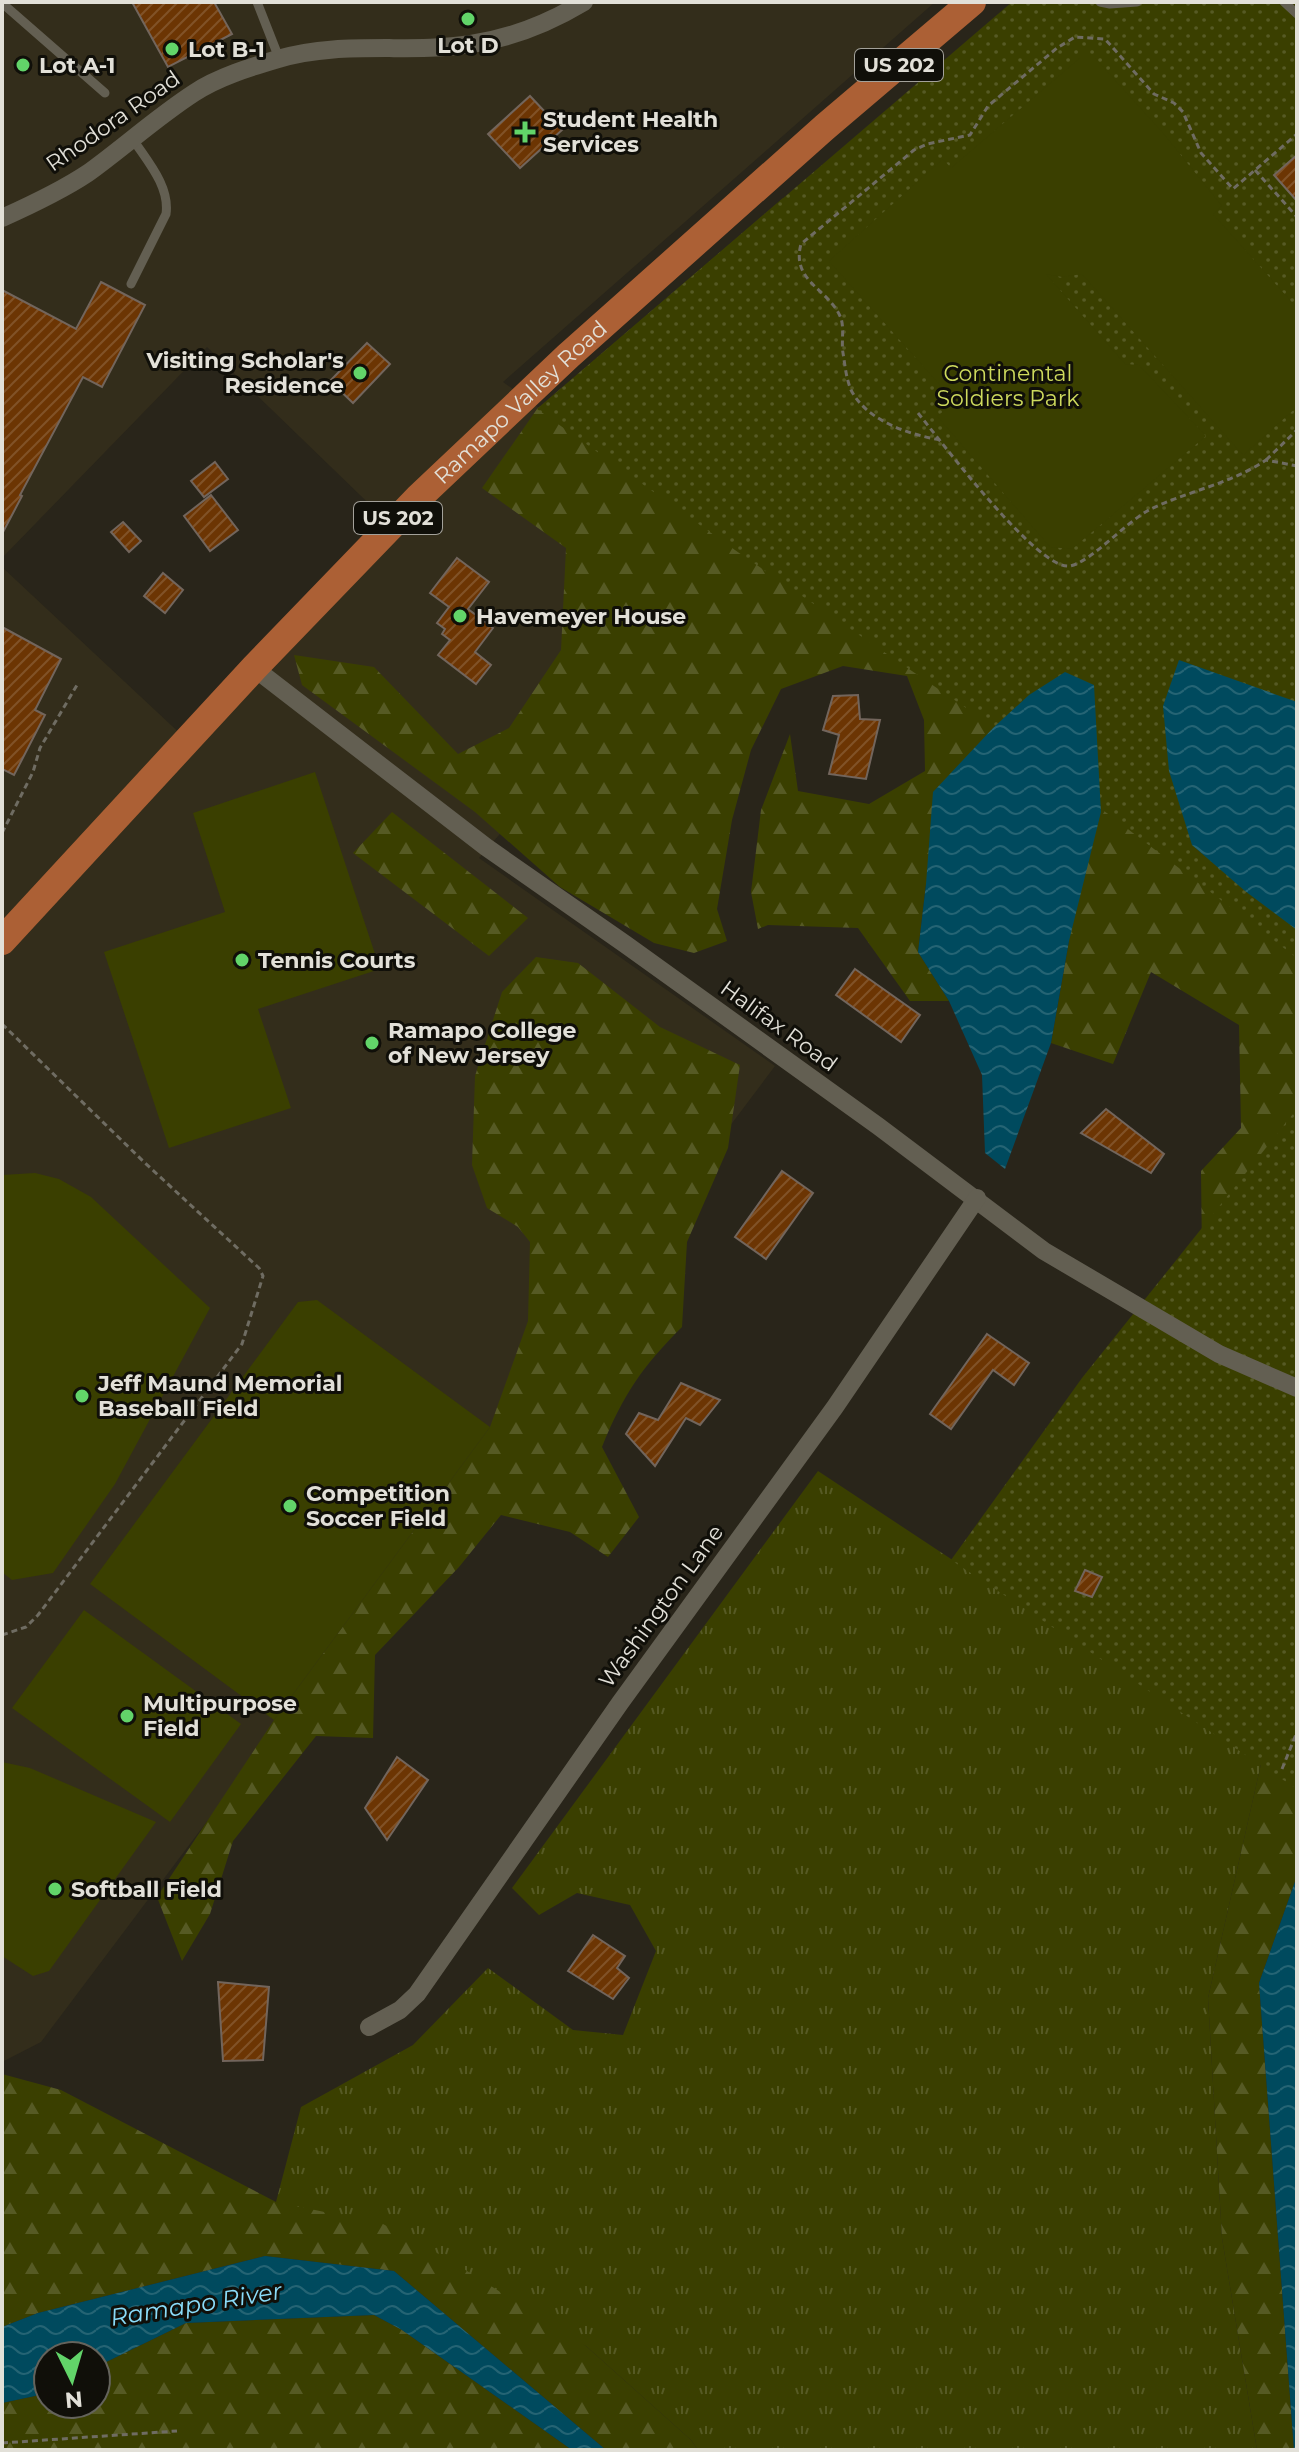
<svg xmlns="http://www.w3.org/2000/svg" width="1299" height="2452" font-family="Montserrat,sans-serif">
<defs>
<pattern id="grass-tufts" width="24" height="20" patternUnits="userSpaceOnUse" patternTransform="scale(2)"><rect width="24" height="20" fill="#3a3f00"/><path d="M3 7l-1-3M5 7V3M7 7l1-3M15 17l-1-3M17 17v-4M19 17l1-3" fill="none" stroke="#565a24"/></pattern>
<pattern id="forest-firs" width="22" height="20" patternUnits="userSpaceOnUse" patternTransform="scale(2)"><rect width="22" height="20" fill="#3a3f00"/><path d="M5 1l3.5 6h-7zM16 11l3.5 6h-7z" fill="#565a24"/></pattern>
<pattern id="park-dots" width="8" height="8" patternUnits="userSpaceOnUse" patternTransform="scale(2)"><rect width="8" height="8" fill="#3a3f00"/><path d="M2 2h.1M6 6h.1" fill="none" stroke="#565a24" stroke-width="1.8" stroke-linecap="round"/></pattern>
<pattern id="water-waves" width="16" height="10" patternUnits="userSpaceOnUse" patternTransform="scale(2)"><rect width="16" height="10" fill="#004a5e"/><path d="M0 5q4-4 8 0t8 0" fill="none" stroke="#256474"/></pattern>
<pattern id="building-hatch" width="6" height="6" patternUnits="userSpaceOnUse" patternTransform="scale(2)"><rect width="6" height="6" fill="#6c3503"/><path d="M-1 1l2-2M0 6l6-6M5 7l2-2" fill="none" stroke="#815227"/></pattern>
</defs>
<rect width="100%" height="100%" fill="#29251a"/>
<polygon fill="#332d1b" points="2,2 935,2 503,382 742,555 479,858 775,1066 41,2042 2,2062 2,567 187,740 391,525 207,347 2,558"/>
<polygon fill="url(#grass-tufts)" points="818,1471 1261,1764 1208,1998 1222,2238 1257,2450 698,2450 691,2440 586,2346 276,2202 301,2107 413,2045 488,1968 573,2030 623,2035 656,1951 630,1905 577,1893 539,1915 512,1888"/>
<g fill="url(#forest-firs)">
<polygon points="783,198 1297,930 1297,1370 1202,1256 1201,1171 1241,1128 1239,1025 1151,972 1113,1064 1051,1043 1069,941 926,884 918,952 949,1001 910,1001 858,928 768,925 758,929 751,892 761,810 790,734 798,791 869,804 925,771 924,720 907,676 843,666 781,689 751,750 732,820 717,909 727,941 694,953 654,943 560,887 475,812 302,685 294,655 374,667 458,754 509,728 561,650 566,548 482,488 537,409"/>
<polygon points="392,812 528,918 489,956 353,853"/>
<path d="M536,957l42,6 82,64 80,38 -12,83 -41,94 -5,85c-40,40 -59,68 -80,120l37,70 -31,40 -38,-25 -69,-17 -42,52 -84,88 -2,83 -57,-2 -83,105 -23,73 -28,47 -25,-64 117,-177 216,-293 38,-106 2,-79 -12,-15 -31,-19 -15,-43 3,-89 27,-84z"/>
<polygon points="1297,1652 1297,1876 1259,1983 1294,2450 1257,2450 1222,2238 1208,1998 1261,1764"/>
<polygon points="2,2074 61,2090 276,2202 383,2224 448,2259 586,2346 691,2440 698,2450 606,2450 394,2271 265,2256 38,2313 2,2327"/>
<polygon points="374,2315 402,2330 572,2450 2,2450 2,2403 35,2396 48,2390 48,2404 96,2404 96,2367 186,2323"/>
</g>
<g fill="url(#park-dots)">
<polygon points="1012,2 1297,2 1297,958 994,727 742,555 537,409"/>
<polygon points="1297,1109 1297,1789 951,1560 1082,1378"/>
</g>
<g fill="#3a3f00">
<polygon points="1080,58 1095,58 1163,133 1222,206 1213,214 1297,308 1297,407 1243,455 1082,274 1062,277 1046,274 1125,364 1139,365 1206,436 1072,549 1050,547 937,416 956,403 829,261 943,159 951,168"/>
<polygon points="315,772 380,969 258,1009 291,1108 169,1148 104,952 225,912 193,813"/>
<polygon points="35,1173 59,1179 91,1197 210,1308 115,1484 53,1573 12,1580 2,1572 2,1175"/>
<polygon points="317,1300 490,1427 274,1720 90,1584 298,1302"/>
<polygon points="84,1610 241,1724 170,1822 12,1708"/>
<polygon points="2,1762 30,1768 156,1822 49,1971 33,1976 2,1956"/>
</g>
<g fill="url(#water-waves)">
<polygon points="1179,660 1297,702 1297,930 1245,891 1192,845 1169,771 1163,706"/>
<polygon points="1065,672 1094,685 1101,812 1069,941 1051,1043 1005,1169 985,1153 982,1075 949,1001 918,952 926,884 933,792 994,727 1029,695"/>
<polygon points="1297,1876 1297,2450 1294,2450 1259,1983"/>
<polygon points="265,2256 394,2271 606,2450 572,2450 402,2330 374,2315 186,2323 96,2367 96,2356 48,2356 48,2390 35,2396 2,2403 2,2327 38,2313"/>
</g>
<g fill="url(#building-hatch)" stroke="#72655c" stroke-width="2">
<polygon points="132,2 214,2 232,34 168,67"/>
<polygon points="530,96 562,130 520,168 488,134"/>
<polygon points="1297,155 1297,201 1274,175"/>
<polygon points="101,282 145,305 102,387 83,377 20,495 22,496 2,534 2,290 76,329"/>
<polygon points="367,343 390,364 353,403 330,381"/>
<polygon points="215,462 228,479 204,497 191,481"/>
<polygon points="211,495 238,530 210,551 184,516"/>
<polygon points="123,522 141,541 129,552 111,532"/>
<polygon points="457,558 489,582 468,609 493,628 475,652 491,665 476,684 438,655 450,640 442,634 445,629 437,623 449,607 430,593"/>
<polygon points="163,573 183,590 165,613 144,596"/>
<polygon points="2,627 61,659 35,710 45,715 14,775 2,769"/>
<polygon points="858,695 860,719 880,720 866,779 829,774 839,735 823,730 833,696"/>
<polygon points="855,969 920,1015 901,1042 836,995"/>
<polygon points="1106,1109 1164,1154 1151,1173 1081,1133"/>
<polygon points="782,1171 813,1193 766,1259 735,1237"/>
<polygon points="987,1334 1029,1363 1014,1385 993,1370 951,1429 930,1414"/>
<polygon points="681,1383 720,1400 700,1425 686,1418 655,1466 626,1434 639,1413 658,1420"/>
<polygon points="1085,1570 1102,1577 1092,1597 1075,1591"/>
<polygon points="397,1757 428,1780 387,1840 365,1808"/>
<polygon points="593,1935 625,1956 617,1968 629,1978 613,1999 568,1971"/>
<polygon points="218,1982 269,1987 263,2060 223,2061"/>
</g>
<g fill="none" stroke-linecap="round" stroke-linejoin="round">
<g stroke="#6f6c62" stroke-width="3" stroke-dasharray="6 4" stroke-linecap="butt">
<polyline points="1255,170 1297,217"/>
<path d="M918,413c23,28 120,158 152,153 21,-4 56,-44 79,-56 38,-19 82,-26 117,-50l31,6"/>
<path d="M940,440c-32,-6 -73,-19 -89,-50 -5,-12 -6,-25 -8,-37 -2,-11 2,-27 -3,-37 -13,-28 -49,-35 -39,-72l113,-94 13,-6 43,-9 18,-29 69,-58 18,-11 30,2 49,55 20,9 9,9 18,41 32,36 64,-55"/>
<polyline points="1266,460 1297,430"/>
<polyline points="2,833 33,772 40,748 77,685"/>
<polyline points="2,1024 145,1163 259,1268 263,1276 242,1344 38,1615 26,1627 2,1635"/>
<polyline points="1282,1769 1297,1732"/>
<polyline points="2,2443 177,2431"/>
</g>
<g stroke="#635f52" stroke-width="9">
<polyline points="257,2 279,58"/>
<polyline points="1100,2 1110,4 1137,2"/>
<polyline points="1284,2 1297,14"/>
<polyline points="2,3 105,93"/>
<path d="M131,284l35,-70c4,-28 -19,-53 -34,-76"/>
</g>
<g stroke="#635f52" stroke-width="18">
<path d="M2,218c29,-13 59,-27 86,-45 36,-26 69,-56 106,-80 24,-16 57,-26 84,-34 63,-19 129,-5 193,-15 41,-6 78,-21 113,-42"/>
<polyline points="254,668 486,847 625,944 878,1126 1044,1251 1219,1354 1297,1388"/>
<polyline points="369,2027 400,2010 417,1994 620,1703 835,1407 977,1198"/>
</g>
<path stroke="#ac6035" stroke-width="28" id="s1" d="M2,941l252,-273 164,-170 150,-142 257,-229 147,-125"/>
</g>
<g fill="#62d469" stroke="#100f09" stroke-width="3">
<circle cx="468" cy="19" r="8"/>
<circle cx="172" cy="49" r="8"/>
<circle cx="23" cy="65" r="8"/>
<path d="M521 120h8v8h8v8h-8v8h-8v-8h-8v-8h8z"/>
<circle cx="360" cy="373" r="8"/>
<circle cx="460" cy="616" r="8"/>
<circle cx="242" cy="960" r="8"/>
<circle cx="372" cy="1043" r="8"/>
<circle cx="82" cy="1396" r="8"/>
<circle cx="290" cy="1506" r="8"/>
<circle cx="127" cy="1716" r="8"/>
<circle cx="55" cy="1889" r="8"/>
</g>
<g text-anchor="middle" dominant-baseline="central" stroke-width="6" stroke-linejoin="round" paint-order="stroke">
<g fill="#100f09" stroke="#a3a19a" stroke-width="2">
<rect x="855" y="49" width="88" height="32" rx="6"/>
<rect x="354" y="502" width="88" height="32" rx="6"/>
</g>
<g font-size="20" font-weight="bold" fill="#e2e0d8">
<text x="899" y="65">US 202</text>
<text x="398" y="518">US 202</text>
</g>
<g font-size="22" font-weight="bold" fill="#e2e0d8" stroke="#100f09" text-anchor="start">
<text x="468" y="45" text-anchor="middle">Lot D</text>
<text x="188" y="49">Lot B-1</text>
<text x="39" y="65">Lot A-1</text>
<text x="543" y="119">Student Health<tspan x="543" dy="25">Services</tspan></text>
<text x="344" y="360" text-anchor="end">Visiting Scholar's<tspan x="344" dy="25">Residence</tspan></text>
<text x="476" y="616">Havemeyer House</text>
<text x="258" y="960">Tennis Courts</text>
<text x="388" y="1030">Ramapo College<tspan x="388" dy="25">of New Jersey</tspan></text>
<text x="98" y="1383">Jeff Maund Memorial<tspan x="98" dy="25">Baseball Field</tspan></text>
<text x="306" y="1493">Competition<tspan x="306" dy="25">Soccer Field</tspan></text>
<text x="143" y="1703">Multipurpose<tspan x="143" dy="25">Field</tspan></text>
<text x="71" y="1889">Softball Field</text>
</g>
<g font-size="22" fill="#e2e0d8" stroke="#100f09">
<text transform="translate(113 121) rotate(-35)">Rhodora Road</text>
<text stroke="none"><textPath href="#s1" startOffset="748">Ramapo Valley Road</textPath></text>
<text transform="translate(779 1026) rotate(36)">Halifax Road</text>
<text transform="translate(661 1606) rotate(-54)">Washington Lane</text>
</g>
<g font-size="22" fill="#ceda5d" stroke="#100f09">
<text x="1008" y="373">Continental<tspan x="1008" dy="25">Soldiers Park</tspan></text>
</g>
<g font-size="24" font-style="italic" fill="#8adcf9" stroke="#100f09">
<text transform="translate(196 2304) rotate(-9)">Ramapo River</text>
</g>
</g>
<rect width="1299" height="2452" fill="none" stroke="#e2e0d8" stroke-width="8"/>
<g transform="translate(72 2380) rotate(175)"><circle r="38" fill="#100f09" stroke="#64635c" stroke-width="2"/>
<path d="M0-6L14 30L0 20L-14 30Z" fill="#62d469"/>
<text y="-12" font-size="22" font-weight="bold" text-anchor="middle" fill="#e2e0d8">N</text>
</g>
</svg>
